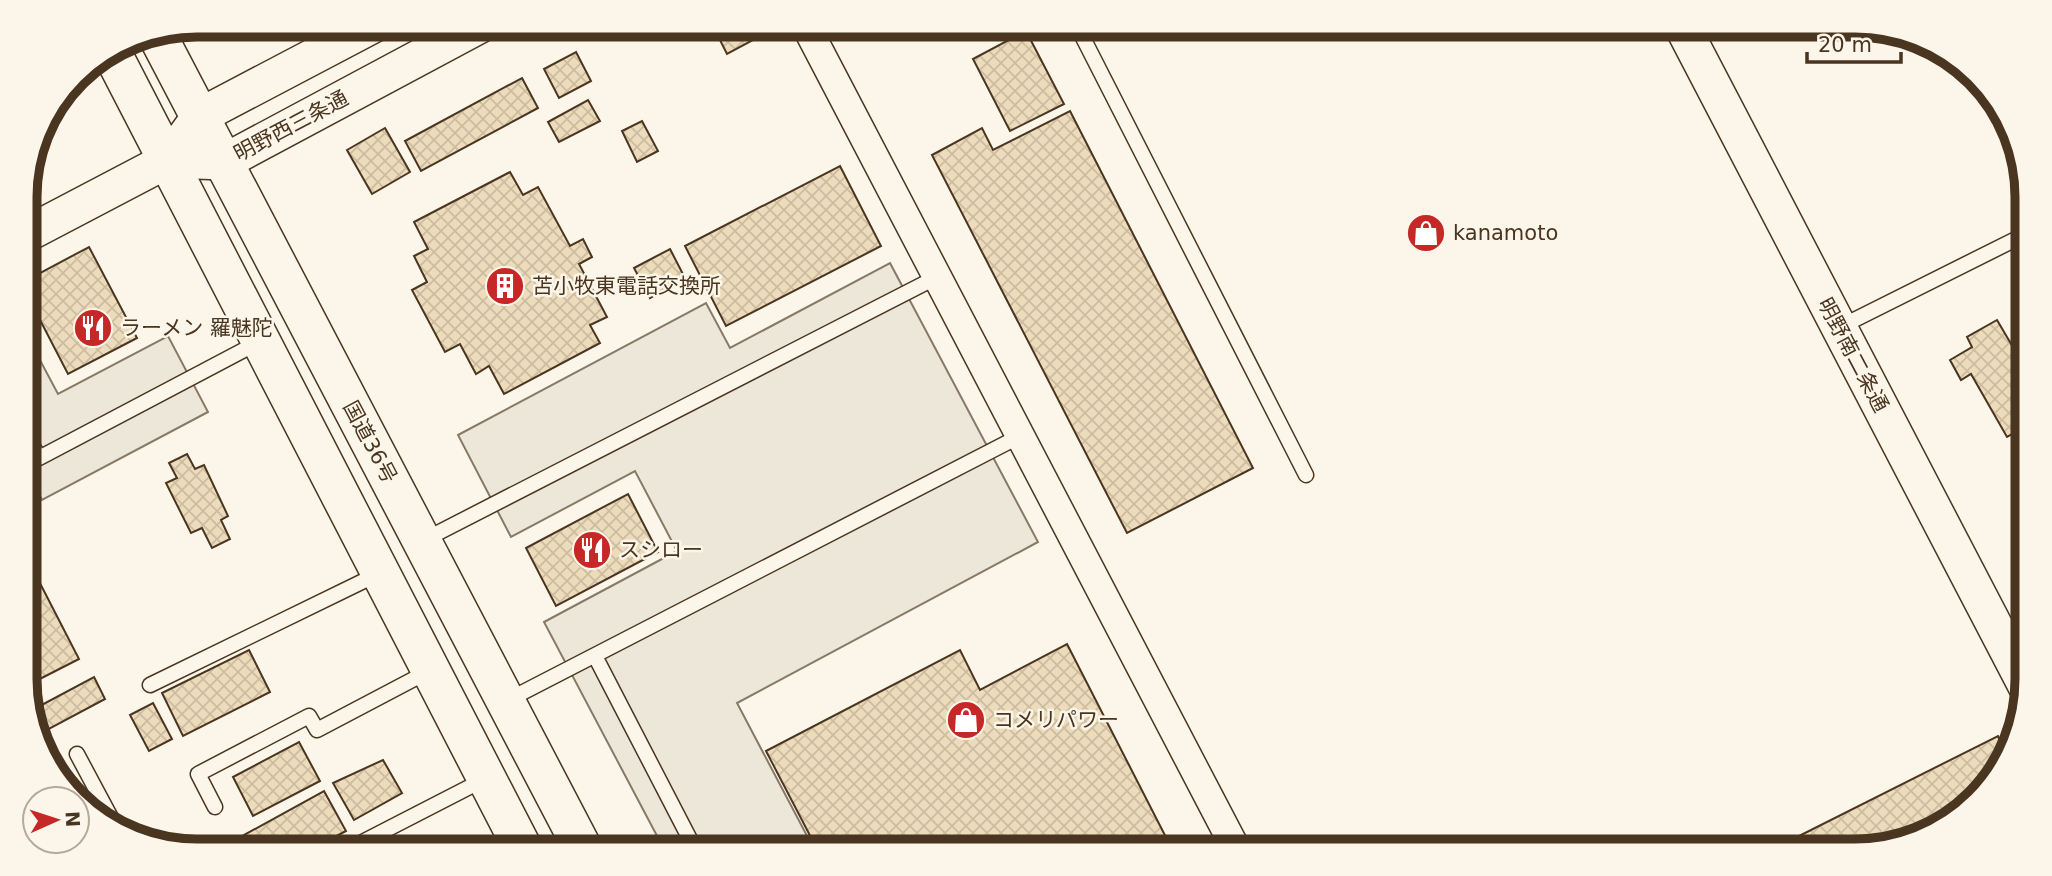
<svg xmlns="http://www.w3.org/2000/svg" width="2052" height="876" font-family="'DejaVu Sans','Noto Sans JP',sans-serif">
<defs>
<pattern id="building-cross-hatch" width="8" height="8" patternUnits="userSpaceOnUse" patternTransform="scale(1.75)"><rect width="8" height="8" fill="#ecdcbc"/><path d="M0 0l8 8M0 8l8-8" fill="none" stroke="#ccbda1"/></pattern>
</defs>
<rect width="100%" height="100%" fill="#fbf6e9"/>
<g fill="#ede7d9" stroke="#887966" stroke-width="2">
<polygon points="890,263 1038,542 737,703 815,851 665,851 544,622 677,551 635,471 511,537 458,435 706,303 730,348"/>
<polygon points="25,332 58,394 168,336 208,412 42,500 31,479 26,482"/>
</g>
<g fill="url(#building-cross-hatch)" stroke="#4a3520" stroke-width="2">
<polygon points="692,24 761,24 766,33 727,54 717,34 706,34"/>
<polygon points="1026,31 1064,104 1010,131 973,59"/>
<polygon points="576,52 591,81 559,98 544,69"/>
<polygon points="522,78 538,108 421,171 405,141"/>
<polygon points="588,100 600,121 559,142 548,122"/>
<polygon points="1070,111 1253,468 1127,533 932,155 982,128 993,150"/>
<polygon points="642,121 658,151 637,162 622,131"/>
<polygon points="385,128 410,172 372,194 347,150"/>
<polygon points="840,166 881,246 726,326 685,246"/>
<polygon points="510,172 523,195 538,187 570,246 583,239 592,257 579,264 607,317 590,325 600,343 504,394 489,366 476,374 460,344 445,352 412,290 427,282 414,256 428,249 414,222"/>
<polygon points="89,247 137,338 68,374 25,291 25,281"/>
<polygon points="670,249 685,278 650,298 634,268"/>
<polygon points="1997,320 2027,371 2027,426 2007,437 1971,374 1961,380 1950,360 1972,347 1967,337"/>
<polygon points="187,454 195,469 204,465 228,516 221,520 230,539 212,548 202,528 191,533 166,483 177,478 169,463"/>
<polygon points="628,494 658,552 556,606 526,548"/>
<polygon points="26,556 79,659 26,686"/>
<polygon points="1067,644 1173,851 818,851 766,751 960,650 980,690"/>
<polygon points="249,650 270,692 183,736 162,693"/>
<polygon points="94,677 105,699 47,730 36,708"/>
<polygon points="153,703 172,739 149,751 130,715"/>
<polygon points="1998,736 2007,755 1960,816 1866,851 1806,851 1799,836"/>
<polygon points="299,742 320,781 253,816 233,777"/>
<polygon points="383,760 402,793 354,820 333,783"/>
<polygon points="324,791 346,831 308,851 215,851"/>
</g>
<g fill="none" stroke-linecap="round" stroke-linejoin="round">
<g stroke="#4a3520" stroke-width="17">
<g id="service">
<polyline points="1076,24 1306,475"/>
<polyline points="1840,327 2026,234"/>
<polyline points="25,431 39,458 259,342"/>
<polyline points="424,540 937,277"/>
<polyline points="595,656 696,851"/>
<polyline points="150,685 380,573"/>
<polyline points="508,700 1020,436"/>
<polyline points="77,754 116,827"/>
<polyline points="215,807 198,774 309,716 317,730 431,670"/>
<polyline points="345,851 485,779"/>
</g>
</g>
<g stroke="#4a3520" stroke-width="31">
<polyline id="minor" points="805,24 1237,851"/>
</g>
<g stroke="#4a3520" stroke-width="38">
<g id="tertiary">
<polyline points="1681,24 2026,686"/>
<polyline points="168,160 224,162 482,24"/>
<polyline points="25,235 168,160 200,116 375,24"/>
</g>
</g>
<g stroke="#4a3520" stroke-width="41">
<g id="trunk">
<polyline points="156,33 584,851"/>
<polyline points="111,51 524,851"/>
</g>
</g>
<use href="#service" stroke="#fbf6e9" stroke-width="14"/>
<use href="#minor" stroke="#fbf6e9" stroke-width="28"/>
<use href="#tertiary" stroke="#fbf6e9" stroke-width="35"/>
<use href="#trunk" stroke="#fbf6e9" stroke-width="38"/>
</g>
<defs>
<g id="shop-disc" transform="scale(2.0125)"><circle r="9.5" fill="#c62828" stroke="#fbf6e9"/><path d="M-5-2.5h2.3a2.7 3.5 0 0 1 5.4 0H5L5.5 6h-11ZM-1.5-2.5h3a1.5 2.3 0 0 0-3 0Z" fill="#fff"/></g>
<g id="building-disc" transform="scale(2.0125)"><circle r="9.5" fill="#c62828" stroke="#fbf6e9"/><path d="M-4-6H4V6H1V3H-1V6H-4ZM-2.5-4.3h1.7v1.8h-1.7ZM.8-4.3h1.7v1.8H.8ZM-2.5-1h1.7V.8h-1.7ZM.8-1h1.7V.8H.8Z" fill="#fff"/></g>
<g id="restaurant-disc" transform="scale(2.0125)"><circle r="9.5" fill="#c62828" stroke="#fbf6e9"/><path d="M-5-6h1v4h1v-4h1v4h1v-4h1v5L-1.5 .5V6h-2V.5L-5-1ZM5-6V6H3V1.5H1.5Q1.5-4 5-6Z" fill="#fff"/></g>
</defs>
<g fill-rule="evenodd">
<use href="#shop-disc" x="1426" y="233"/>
<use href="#building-disc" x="505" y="286"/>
<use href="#restaurant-disc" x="93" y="328"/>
<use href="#restaurant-disc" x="592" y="550"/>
<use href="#shop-disc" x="966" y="720"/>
</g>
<g text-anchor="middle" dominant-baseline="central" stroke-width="5" stroke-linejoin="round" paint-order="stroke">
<g font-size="21" fill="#4a3520" stroke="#fbf6e9">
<text transform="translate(291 126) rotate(-28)">明野西三条通</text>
<text transform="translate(1853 355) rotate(62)">明野南二条通</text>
<text transform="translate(370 442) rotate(62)">国道36号</text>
</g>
<g font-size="21" fill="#4a3520" stroke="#fbf6e9" text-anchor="start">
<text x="1453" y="233">kanamoto</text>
<text x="532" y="286">苫小牧東電話交換所</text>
<text x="120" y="328">ラーメン 羅魅陀</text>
<text x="619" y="550">スシロー</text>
<text x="993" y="720">コメリパワー</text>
</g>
</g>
<path d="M0 0H2052V876H0ZM197 37H1855A160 160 0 0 1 2015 197V679A160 160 0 0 1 1855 839H197A160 160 0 0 1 37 679V197A160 160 0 0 1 197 37Z" fill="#fbf6e9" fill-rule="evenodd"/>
<path fill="none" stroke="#4a3520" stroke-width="9" d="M197 37H1855A160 160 0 0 1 2015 197V679A160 160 0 0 1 1855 839H197A160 160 0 0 1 37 679V197A160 160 0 0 1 197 37Z"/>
<g transform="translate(56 820) rotate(87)"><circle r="33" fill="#fbf6e9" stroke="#b4a999" stroke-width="2"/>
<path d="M0-5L12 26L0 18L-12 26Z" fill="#c62828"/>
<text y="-10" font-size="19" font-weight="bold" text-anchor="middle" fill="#4a3520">N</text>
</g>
<path d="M1807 52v10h94v-10" fill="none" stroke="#4a3520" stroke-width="3.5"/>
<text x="1818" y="52" font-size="21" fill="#4a3520" stroke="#fbf6e9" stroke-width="5" paint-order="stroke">20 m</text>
</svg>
